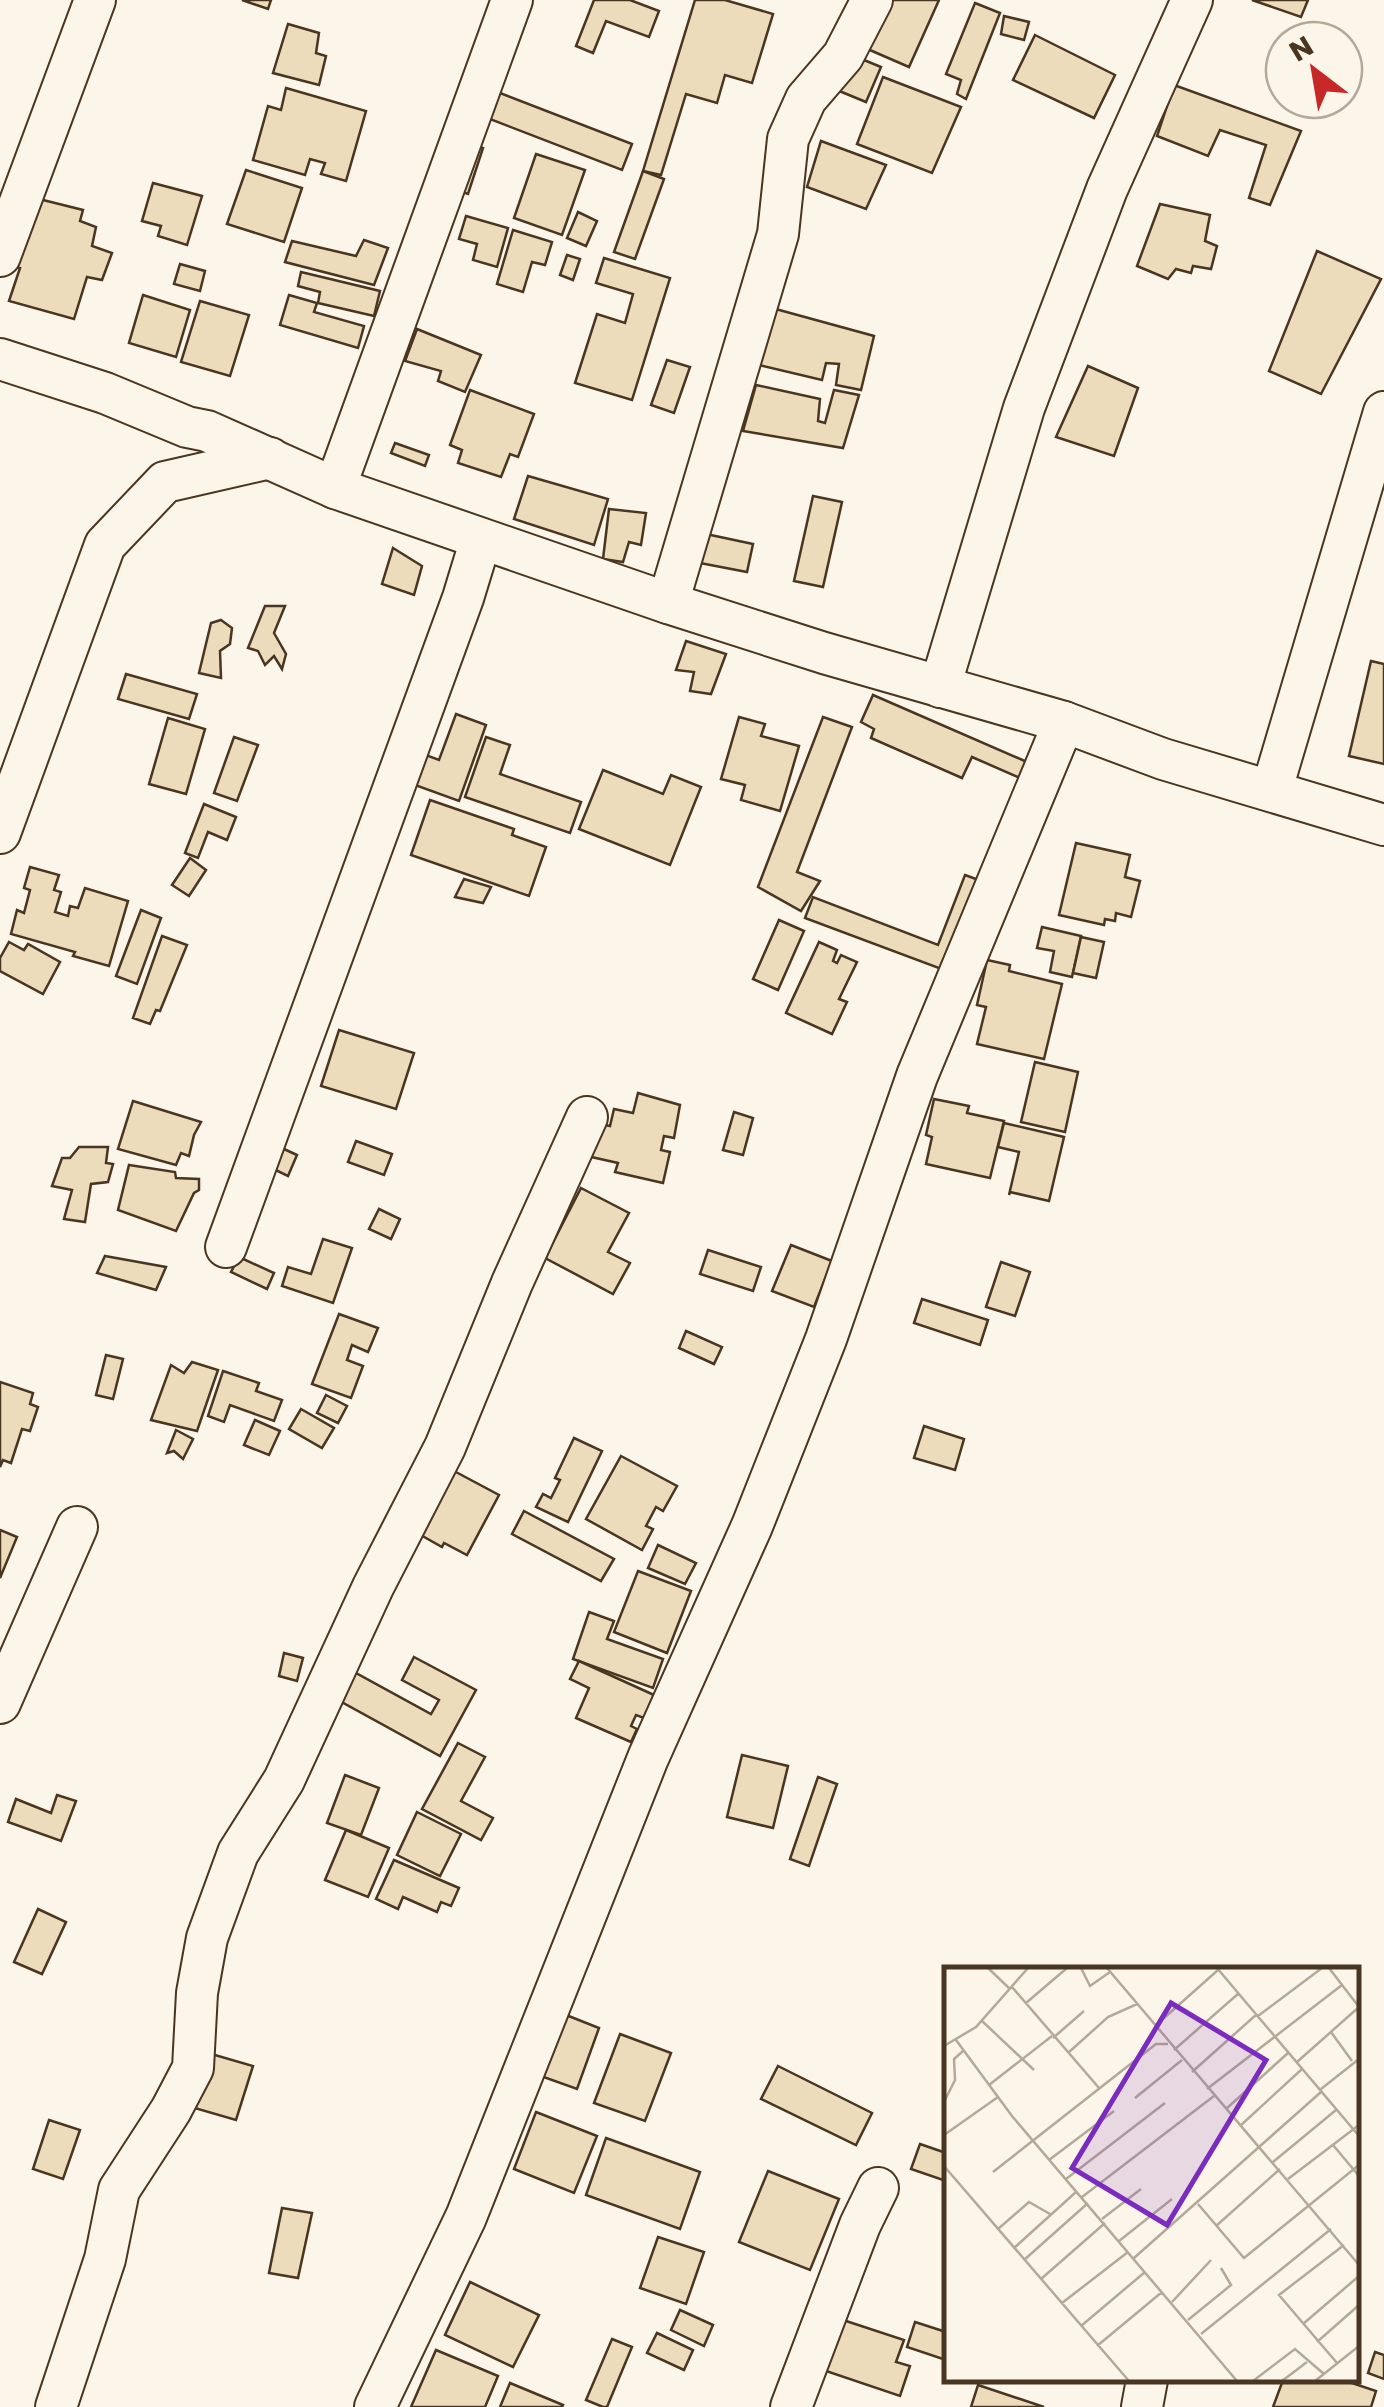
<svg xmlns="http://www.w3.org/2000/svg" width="1384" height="2407" font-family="Poppins,sans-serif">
<rect width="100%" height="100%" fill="#fbf6e9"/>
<g fill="#ecdcbc" stroke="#4a3520" stroke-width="2.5">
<polygon points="242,0 271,0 268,9"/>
<polygon points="594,0 630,0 659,11 649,37 606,21 593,53 576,46"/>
<polygon points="695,0 725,0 773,14 752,83 725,75 717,103 686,94 661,175 643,171"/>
<polygon points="875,0 939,0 909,67 856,44"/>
<polygon points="1252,0 1308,0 1301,17"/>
<polygon points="975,3 1000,13 966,99 957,94 961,80 946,74"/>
<polygon points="1004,16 1029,22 1024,40 1001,34"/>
<polygon points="288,24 319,33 316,53 326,56 319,85 273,73"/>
<polygon points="1035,35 1115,75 1094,118 1013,80"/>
<polygon points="847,53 881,67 866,102 832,88"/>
<polygon points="883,77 961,107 932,173 857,144"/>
<polygon points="1174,85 1301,131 1270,205 1249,198 1266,145 1220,130 1208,156 1157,136"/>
<polygon points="286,88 366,111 346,181 321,174 325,163 310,159 305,175 253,160 268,106 281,110"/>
<polygon points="487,88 632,144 622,170 477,114"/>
<polygon points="821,141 886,165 866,209 807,187"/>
<polygon points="467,143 483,148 468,194 451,188"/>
<polygon points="536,154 585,170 562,235 514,218"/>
<polygon points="246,170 302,188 284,242 227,224"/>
<polygon points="643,171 664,179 635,259 614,252"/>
<polygon points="153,183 202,196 187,245 158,236 161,226 142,221"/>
<polygon points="31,197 83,210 80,221 96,227 92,246 112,253 102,280 87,277 74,319 9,301 20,268 6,264"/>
<polygon points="1160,204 1210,215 1205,241 1217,246 1211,269 1193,266 1191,273 1176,269 1168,279 1137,266"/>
<polygon points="578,212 597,221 586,246 567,238"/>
<polygon points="466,216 508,228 497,267 473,260 477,244 459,239"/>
<polygon points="513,230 552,242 545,265 532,262 523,292 497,284"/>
<polygon points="364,240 388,248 374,285 285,262 292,241 356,256"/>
<polygon points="1317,251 1381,279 1321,394 1269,371"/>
<polygon points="567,255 580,259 573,280 560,275"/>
<polygon points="604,258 670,278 632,400 575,383 597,314 625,323 633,294 596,283"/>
<polygon points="180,264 205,271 200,291 174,284"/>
<polygon points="301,272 380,291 374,316 318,303 320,292 298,286"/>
<polygon points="143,295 190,310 176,357 129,343"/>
<polygon points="289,295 317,303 314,312 364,326 358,348 280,325"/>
<polygon points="200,301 249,315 230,376 181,362"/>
<polygon points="772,308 874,336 861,390 836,385 839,364 826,363 822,380 759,365"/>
<polygon points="417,329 481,355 465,392 438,381 441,371 405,361"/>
<polygon points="667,360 690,367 674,413 651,405"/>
<polygon points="1088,366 1138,388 1114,456 1056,437"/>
<polygon points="756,385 820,399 818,421 825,423 834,390 859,395 843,448 743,431"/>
<polygon points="470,390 534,414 518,457 510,454 501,477 458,463 462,450 450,445"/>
<polygon points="395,443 429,455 425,466 391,453"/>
<polygon points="528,476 608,499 594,545 514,519"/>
<polygon points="813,496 842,502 823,587 794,581"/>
<polygon points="609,509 646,513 641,545 629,542 623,562 603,559"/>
<polygon points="706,534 753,544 747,572 700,563"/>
<polygon points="393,548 422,566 414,595 382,584"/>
<polygon points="265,606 285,606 274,633 286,654 282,669 274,656 265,665 258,651 248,648"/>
<polygon points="221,620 232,628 230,644 220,651 221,678 199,673 211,623"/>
<polygon points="686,641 726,654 711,694 690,691 694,672 676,670"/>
<polygon points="1371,661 1384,664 1384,764 1349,756"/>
<polygon points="126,674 197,694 189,719 118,699"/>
<polygon points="873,695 1027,762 1020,778 972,757 962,778 871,738 874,729 861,722"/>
<polygon points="456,714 486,725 459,801 404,781 415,751 439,760"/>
<polygon points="739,717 765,724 761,736 799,746 780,811 741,800 745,785 721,779"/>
<polygon points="823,717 852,727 797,872 820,881 801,911 758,887"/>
<polygon points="168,718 205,729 186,794 149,784"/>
<polygon points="234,737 258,745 237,801 214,793"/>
<polygon points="486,737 510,745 500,774 581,802 570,833 465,797"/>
<polygon points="603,770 663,794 671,775 701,787 670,865 579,829"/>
<polygon points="430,800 514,829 512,835 546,847 529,896 411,855"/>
<polygon points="204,804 236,817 227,840 208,832 198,858 185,853"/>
<polygon points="1076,843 1130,855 1125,877 1140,881 1131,917 1116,913 1115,921 1105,919 1104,925 1059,915"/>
<polygon points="190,858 206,870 189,896 172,885"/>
<polygon points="30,867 59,875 54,890 61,892 55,912 68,916 70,906 78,908 85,888 128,901 109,966 73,956 75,952 11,934 17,910 24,913 30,890 24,888"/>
<polygon points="965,875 987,883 952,973 805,918 813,897 938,945"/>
<polygon points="464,879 491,887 483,903 455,897"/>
<polygon points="141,910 161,918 137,984 116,976"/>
<polygon points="779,920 804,931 778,990 753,979"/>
<polygon points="1042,927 1081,936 1072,977 1050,972 1054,951 1037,948"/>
<polygon points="162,936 187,945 160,1011 156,1010 150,1024 133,1018"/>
<polygon points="1081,937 1104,942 1096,978 1073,973"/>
<polygon points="9,942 24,950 28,944 60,962 43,994 0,971 0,958"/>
<polygon points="819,942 837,950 833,961 837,963 841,955 857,962 839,999 847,1002 832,1034 786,1013"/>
<polygon points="987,960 1010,965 1009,971 1062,984 1044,1059 977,1044 986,1007 977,1005"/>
<polygon points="339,1030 414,1053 396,1109 321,1086"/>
<polygon points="1035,1062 1078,1072 1065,1132 1021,1122"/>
<polygon points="638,1093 680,1105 674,1138 664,1136 661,1150 670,1152 663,1183 615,1172 618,1163 587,1156 595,1123 610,1126 614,1109 633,1113"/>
<polygon points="934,1099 969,1106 967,1113 1004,1121 990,1178 926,1164 932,1137 926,1135"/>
<polygon points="133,1101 201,1122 194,1135 189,1156 181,1153 176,1165 118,1149"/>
<polygon points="734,1112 753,1118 743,1155 723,1150"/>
<polygon points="1004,1123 1064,1137 1049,1201 1010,1192 1009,1195 1019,1152 998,1147"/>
<polygon points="356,1141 392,1154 384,1175 348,1162"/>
<polygon points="273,1144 297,1155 288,1176 263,1164"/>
<polygon points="79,1147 108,1147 106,1163 113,1164 108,1182 91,1184 85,1222 64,1219 72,1190 52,1186 62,1158 70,1158"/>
<polygon points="129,1165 175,1172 176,1178 199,1179 199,1190 194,1193 176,1231 118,1210"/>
<polygon points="581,1188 629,1213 608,1252 630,1263 613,1294 545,1258"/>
<polygon points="379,1209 400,1219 391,1239 369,1229"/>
<polygon points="323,1239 352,1248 333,1303 282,1286 288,1267 311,1274"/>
<polygon points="791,1245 832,1261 814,1307 772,1291"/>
<polygon points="708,1250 761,1267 753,1291 700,1274"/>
<polygon points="105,1256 166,1267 156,1290 97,1273"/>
<polygon points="239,1257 274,1273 267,1289 231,1272"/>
<polygon points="1001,1262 1030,1272 1015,1316 986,1307"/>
<polygon points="922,1299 988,1320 980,1345 914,1323"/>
<polygon points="339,1314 378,1328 368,1352 352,1345 347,1360 363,1366 351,1398 312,1384"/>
<polygon points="686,1331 722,1347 714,1364 679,1348"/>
<polygon points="106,1355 123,1359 113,1399 96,1395"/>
<polygon points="192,1362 218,1370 197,1431 151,1420 171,1365 184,1373"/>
<polygon points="223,1371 259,1383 256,1391 282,1400 274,1421 230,1405 224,1422 208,1416"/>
<polygon points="0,1382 33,1393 30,1404 38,1407 30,1431 22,1429 11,1463 3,1460 0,1467"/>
<polygon points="326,1395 347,1406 338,1423 317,1413"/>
<polygon points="301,1409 334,1428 322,1448 289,1429"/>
<polygon points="255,1420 280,1431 269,1455 244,1445"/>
<polygon points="924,1426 964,1439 955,1470 914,1458"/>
<polygon points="176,1430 193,1439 183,1459 174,1451 167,1453"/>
<polygon points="574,1438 602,1451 568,1522 536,1507 543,1494 551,1498 560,1480 555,1478"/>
<polygon points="621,1456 677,1486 663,1511 656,1507 646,1526 653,1529 642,1550 586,1519"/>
<polygon points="454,1471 499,1495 467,1555 444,1543 442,1547 419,1534"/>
<polygon points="524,1511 614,1559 601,1581 512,1534"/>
<polygon points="0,1530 17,1537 0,1578"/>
<polygon points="658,1545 696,1563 685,1584 648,1568"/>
<polygon points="638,1571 691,1591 667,1653 614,1632"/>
<polygon points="589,1612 614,1621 607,1639 663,1659 653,1688 573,1659"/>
<polygon points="284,1653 303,1658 297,1681 279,1676"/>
<polygon points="414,1657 476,1690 440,1756 338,1700 354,1672 431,1714 439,1700 402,1680"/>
<polygon points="579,1661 654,1695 644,1718 636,1715 631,1726 637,1729 631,1742 576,1718 589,1688 570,1679"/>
<polygon points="458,1743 485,1757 461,1801 493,1818 481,1840 422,1809"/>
<polygon points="742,1755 788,1766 773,1828 727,1817"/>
<polygon points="345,1775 379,1788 361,1835 327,1823"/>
<polygon points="818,1777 837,1784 809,1866 790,1859"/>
<polygon points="57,1795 76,1801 61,1841 8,1822 16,1799 51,1813"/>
<polygon points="417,1812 461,1834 440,1876 397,1855"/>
<polygon points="346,1830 389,1848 368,1897 325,1880"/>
<polygon points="394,1860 459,1888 451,1906 441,1902 437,1912 403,1897 398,1909 376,1899"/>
<polygon points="38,1909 66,1922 42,1974 14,1962"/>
<polygon points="561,2013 599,2028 577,2089 538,2075"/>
<polygon points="620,2034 671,2053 645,2121 594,2103"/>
<polygon points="208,2053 253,2066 236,2120 191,2107"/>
<polygon points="778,2066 872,2113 856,2145 761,2099"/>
<polygon points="536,2112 597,2136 574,2193 514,2169"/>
<polygon points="49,2120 80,2130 63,2179 33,2169"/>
<polygon points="606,2138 700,2172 680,2229 586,2195"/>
<polygon points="920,2144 946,2153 946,2181 911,2169"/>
<polygon points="768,2171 839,2199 810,2270 739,2242"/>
<polygon points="282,2208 312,2213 298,2278 269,2273"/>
<polygon points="658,2237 704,2252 686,2304 640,2288"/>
<polygon points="470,2282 539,2315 513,2367 445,2335"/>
<polygon points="680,2310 713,2325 704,2346 671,2330"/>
<polygon points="840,2319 904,2340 896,2362 910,2366 900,2396 823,2370"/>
<polygon points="915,2322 946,2332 946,2360 907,2347"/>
<polygon points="657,2333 693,2350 684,2370 647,2353"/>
<polygon points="612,2339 632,2347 607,2407 603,2407 586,2400"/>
<polygon points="436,2350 498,2376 485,2407 411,2407"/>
<polygon points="1375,2352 1384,2355 1384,2379 1368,2373"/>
<polygon points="1283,2380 1343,2380 1376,2391 1371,2407 1273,2407"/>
<polygon points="510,2383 563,2405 562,2407 500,2407"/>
<polygon points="978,2385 1044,2407 971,2407"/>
</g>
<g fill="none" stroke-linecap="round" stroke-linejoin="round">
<g stroke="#4a3520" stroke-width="44">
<g id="minor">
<polyline points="0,256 95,0"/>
<polyline points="0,359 105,393 187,427 207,431 335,488 668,603 824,653 1064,722 1163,759 1384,825"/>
<polyline points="335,488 512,0"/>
<polyline points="668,603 778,234 788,139 806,99 843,56 872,0"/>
<polyline points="940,687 1024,408 1107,189 1192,0"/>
<polyline points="1272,789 1384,412"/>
<polyline points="0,833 105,545 165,482 270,458"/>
<polyline points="226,1247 463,598 481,539"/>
<polyline points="0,1703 77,1527"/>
<polyline points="56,2407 105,2259 119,2190 171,2110 193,2068 197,1993 207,1938 238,1853 284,1780 373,1587 445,1447 512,1283 587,1117"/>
<polyline points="375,2407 466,2217 648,1758 752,1526 826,1339 917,1076 1064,722"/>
<polyline points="791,2407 860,2225 878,2188"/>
<polyline points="1142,2407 1147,2380"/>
</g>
</g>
<use href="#minor" stroke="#fbf6e9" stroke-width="40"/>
</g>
<g transform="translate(944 1967)">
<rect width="415" height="415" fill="#fbf6e9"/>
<path fill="none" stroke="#b4a999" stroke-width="2.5" d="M44,1l22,21M137,1l9,18 20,-14M163,1l252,297M273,1l142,168M385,1l30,39M68,20l87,101M82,36l41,-35M314,49l64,-48M38,54l52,49M211,59l63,-56M387,65l21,29M109,71l31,-27M12,73l56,76 225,265M0,79l32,-19 52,-59M230,83l65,-57M124,86l40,-36 29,-13M353,95l62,-55M248,105l65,-58M45,118l63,-49M263,122l135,-104M377,122l38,-30M191,131l47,-38M0,135l11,-22 -1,-21 9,-8M282,142l62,-56M296,159l62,-57M0,168l54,-38M389,178l26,31M105,193l65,-49M329,195l63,-52M0,199l185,215M49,205l163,-128h12M122,212l99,-76M344,212l71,-54M138,230l132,-101M254,237l46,54 115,-93M158,252l39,-30M272,259l64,-57M54,262l31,-27 21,12M175,274l53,-42M70,281l62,-56M190,291l187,-166M80,293l64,-57M97,312l64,-56M228,335l39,-42M118,336l66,-51M244,353l43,-35 -10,-17M359,357l56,-48M137,359l64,-54M257,367l130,-105M373,375l42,-37M153,379l65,-54M393,396l-58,-68 65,-50M309,414l42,-32 29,25M338,414l25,-19M371,414l44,-35"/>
<path fill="#7b2cbf" fill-opacity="0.15" stroke="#7b2cbf" stroke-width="5" d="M227,36l95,57 -99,165 -95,-57z"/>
<rect width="415" height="415" fill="none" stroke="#4a3520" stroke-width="5"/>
</g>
<g transform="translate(1314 70) rotate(329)"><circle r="48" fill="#fbf6e9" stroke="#b4a999" stroke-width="2.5"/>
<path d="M0-8L18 38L0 25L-18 38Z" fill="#c62828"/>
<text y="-15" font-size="28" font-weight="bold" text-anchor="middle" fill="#4a3520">N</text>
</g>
</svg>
